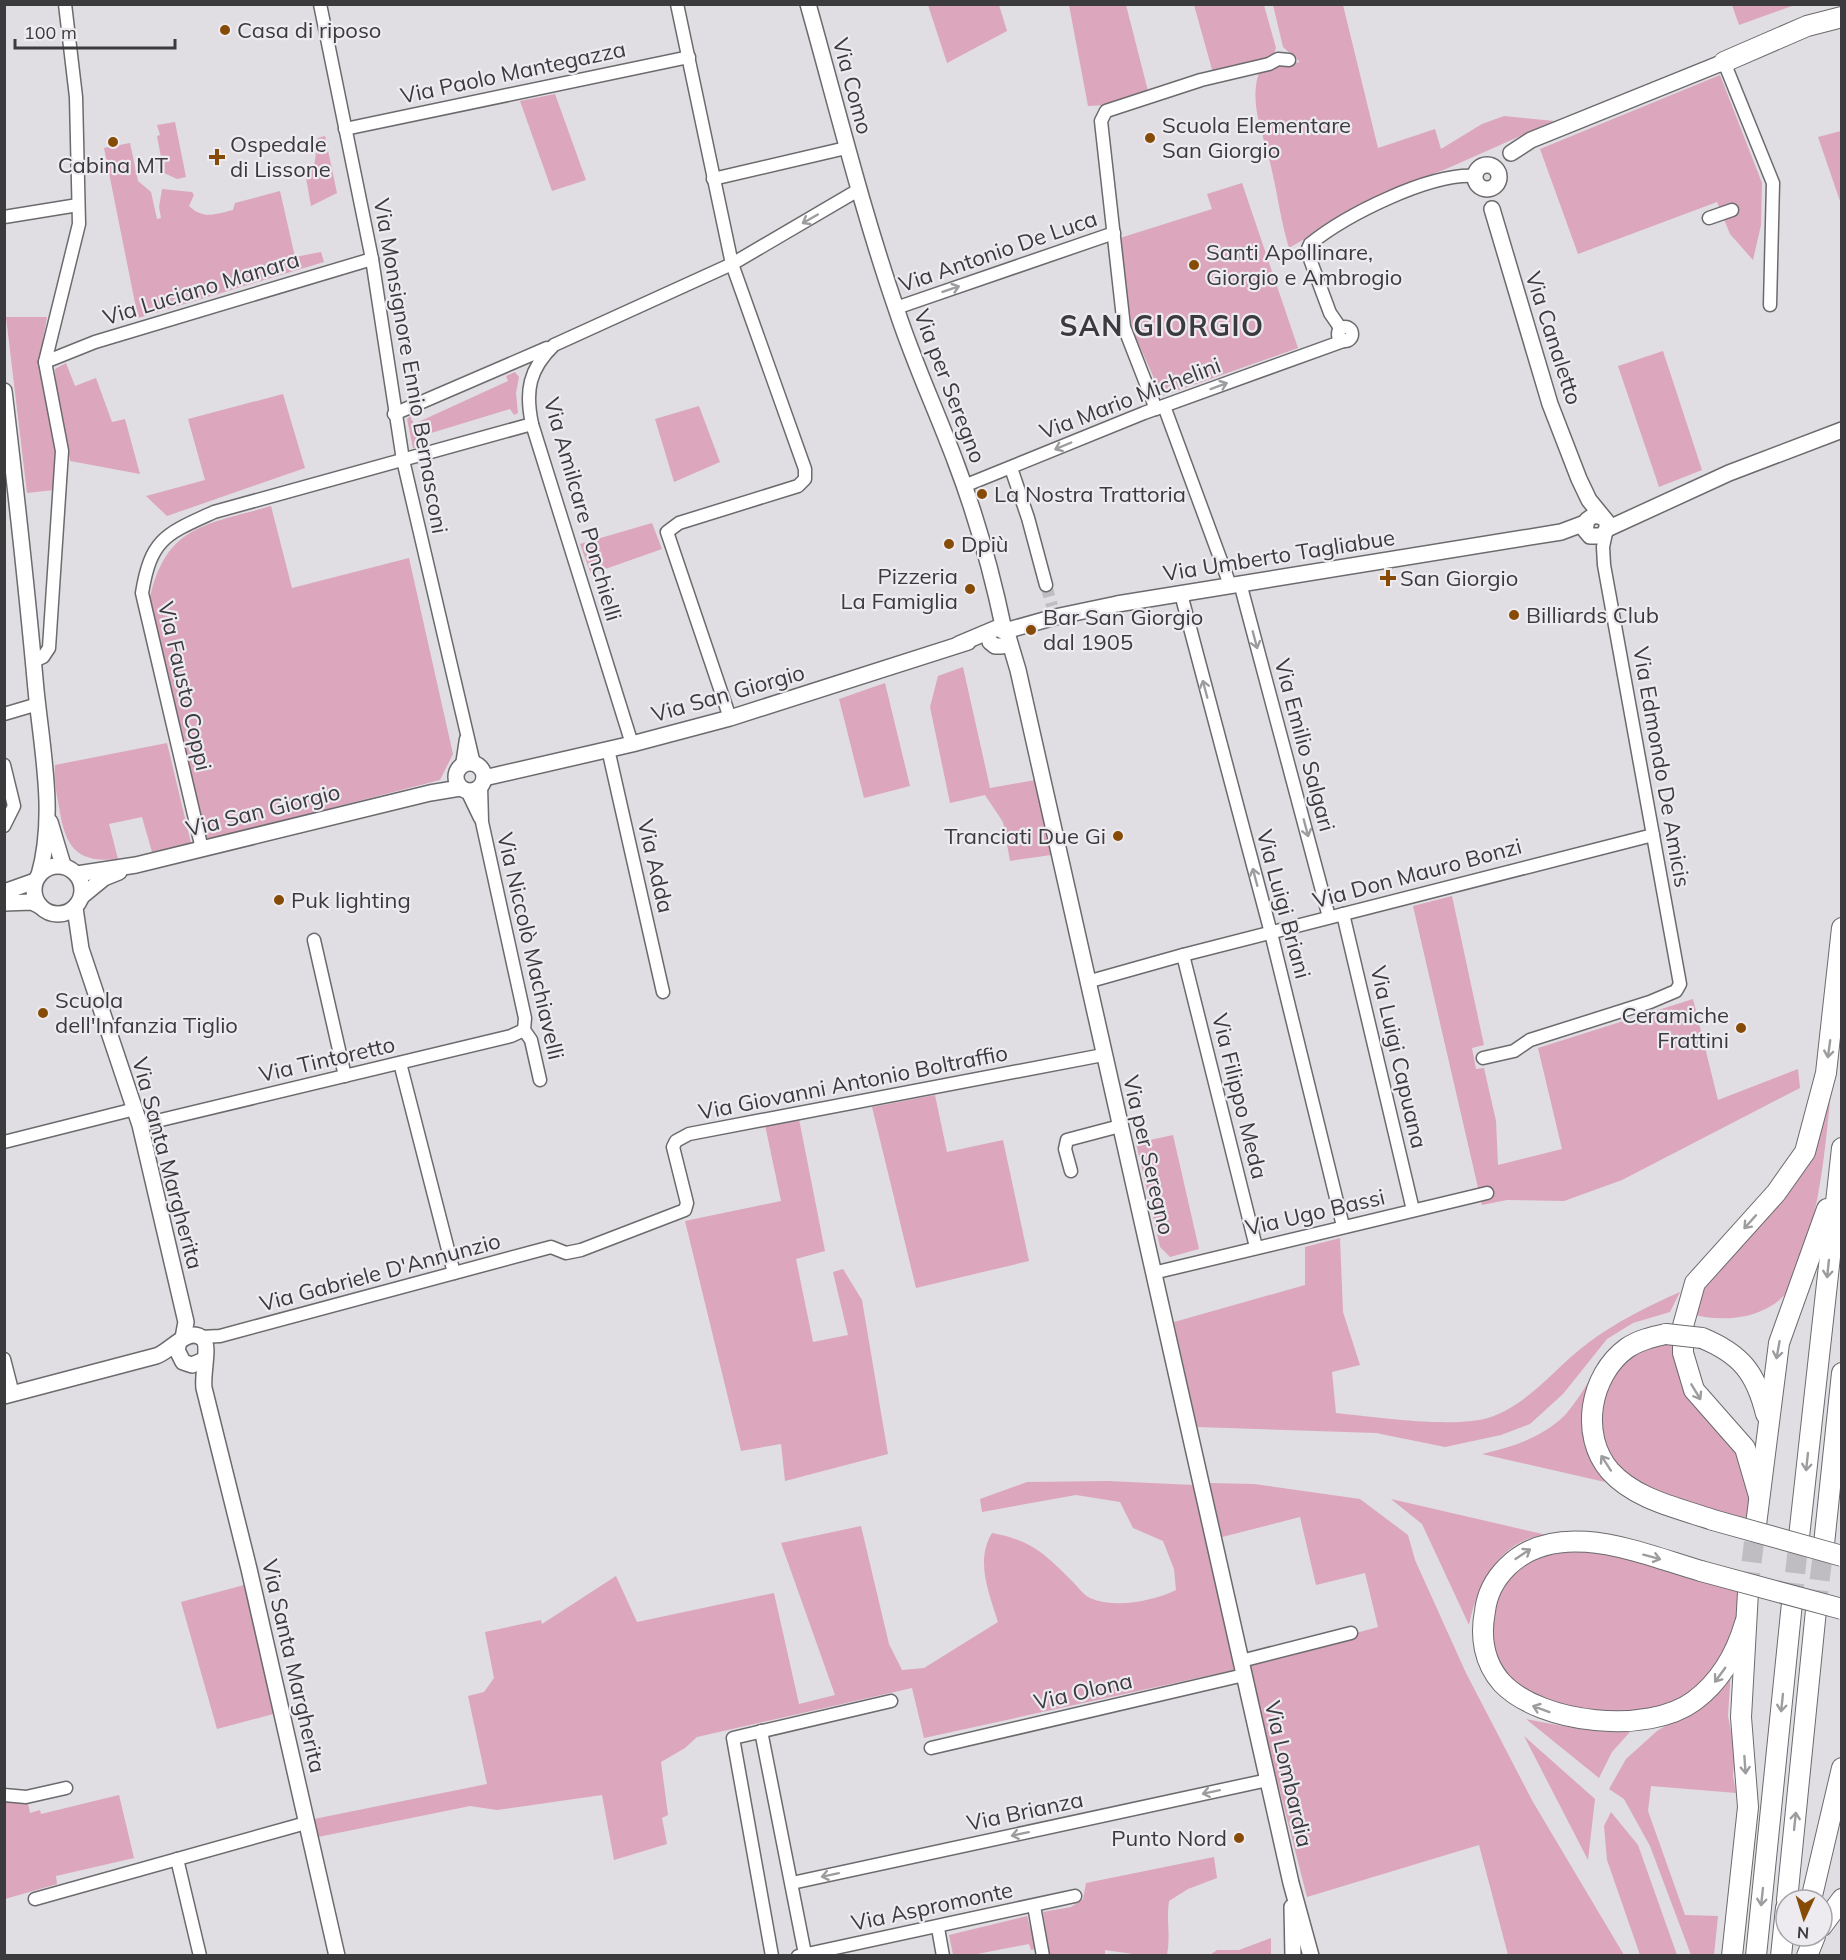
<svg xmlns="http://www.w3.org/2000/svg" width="1846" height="1960" font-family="Mulish,sans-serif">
<rect width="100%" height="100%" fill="#e0dee2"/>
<g fill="#dca6bd">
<polygon points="928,5 999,5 1007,31 947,63"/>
<polygon points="1069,5 1126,5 1148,91 1106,105 1088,106"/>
<polygon points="1194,5 1264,5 1276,48 1272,58 1213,73"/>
<path d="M1273,5h70l35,143 57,-19 6,20 41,-25 22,-8 50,5 -108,48 -59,22 -98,57c-8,-26 -11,-51 -17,-77 -7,-35 -26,-69 -11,-104l39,-5 -17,-15z"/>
<polygon points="1732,5 1732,4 1795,5 1739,25"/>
<polygon points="1720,75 1762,183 1761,225 1753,260 1730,234 1717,202 1578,254 1540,149"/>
<polygon points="555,94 586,180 552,191 520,101"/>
<polygon points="175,122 186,177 177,179 164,173 157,136 160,135 157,125"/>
<polygon points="1841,131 1842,131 1841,204 1818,137"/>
<polygon points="325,136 337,193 311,206 305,172 314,167 318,138"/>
<path d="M130,143l8,38 13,11 6,27 4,-1 -2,-11 3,-18 30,3 2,3 -5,11c15,14 26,8 44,4l2,-7 45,-12 15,66 26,-5 3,10 -186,56 -34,-170z"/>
<polygon points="1242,183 1298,348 1162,396 1130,325 1120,238 1212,209 1207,194"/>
<polygon points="6,317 47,317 41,352 58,444 54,490 27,493"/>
<polygon points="1663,351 1702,470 1659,487 1618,366"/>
<path d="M66,363l9,23 21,-8 16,44 13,-3 15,55 -70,-13c-4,-31 -15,-62 -15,-92z"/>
<polygon points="515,372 519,377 516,393 518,413 514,415 510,409 418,437 420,447 413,448 407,419 410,416 414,424 508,381 506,376"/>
<polygon points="283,394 305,468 167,516 146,496 205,480 188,419"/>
<polygon points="699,406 720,462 674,482 655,419"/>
<path d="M271,506l21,82 117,-30 44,196 -13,26 -233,60 -58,-237c15,-78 56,-78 122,-97z"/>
<polygon points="652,523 662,549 591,574 580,544"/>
<polygon points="963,667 990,788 1035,780 1051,855 1010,861 1003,822 985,795 950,803 930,707 938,676"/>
<polygon points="885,683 910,786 864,798 839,699"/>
<path d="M167,743l24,100 -39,9 -10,-35 -33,7 9,35c-43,5 -53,-14 -59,-52 -3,-15 -5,-28 -4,-42z"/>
<polygon points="1452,896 1484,1045 1472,1048 1476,1069 1484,1068 1496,1121 1498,1165 1562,1149 1538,1048 1693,999 1718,1100 1798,1069 1800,1088 1622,1180 1564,1201 1507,1200 1482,1205 1413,906"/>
<path d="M1833,1073c-7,64 -11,132 -34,193 -3,8 -5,19 -11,25 -22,28 -65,32 -97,23l12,-27 81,-94z"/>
<polygon points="935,1095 947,1152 1003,1140 1029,1261 916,1288 872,1107"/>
<polygon points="799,1119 825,1251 796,1259 813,1342 848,1335 833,1272 843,1269 862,1300 888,1454 785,1481 781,1444 741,1451 685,1221 781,1201 765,1125"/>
<polygon points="1173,1135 1199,1249 1170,1257 1160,1247 1136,1143"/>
<path d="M1340,1238l3,74 17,53 -28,7 4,41c37,4 121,16 155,4 41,-15 63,-49 97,-74 28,-21 60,-37 92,-51l-10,20 -37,11 -26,16 -44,55 -33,30 -29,11 -56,12 -69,-14 -179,-6 -23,-105 131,-37v-38z"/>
<path d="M1672,1340c6,32 16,59 38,84 7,9 21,16 26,26 12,25 14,46 13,73l-37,-10 -89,-35 -24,-42 4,-43 8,-20 32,-26z"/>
<path d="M1598,1367c-21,47 -19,71 7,115l-123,-28c30,-7 62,-17 84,-40 12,-14 22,-32 32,-47z"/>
<path d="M1108,1481l86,4 40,185 -310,68 -12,-50 -215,49 -12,11 -24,14 7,53 -6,3 5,26 -53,16 -12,-65 -105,15 -27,-4 -152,31 -4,-18 173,-35 -19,-88 16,-4 10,-14 -9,-46 56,-12 1,4 74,-48 21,46 137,-29 25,111 36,-9 -54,-152 80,-17 28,118 13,26 22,-2 74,-46c-9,-29 -23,-61 -6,-89 38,7 51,19 78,46 6,5 13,16 20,19 25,11 63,3 86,-8l-2,-21 -11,-28 -30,-13 -13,-26 -44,-7 -94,17 -2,-13 47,-17z"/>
<polygon points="1210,1483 1254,1484 1360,1499 1408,1535 1415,1560 1466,1673 1533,1802 1624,1955 1508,1955 1479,1845 1307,1897 1247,1663 1378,1627 1365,1573 1316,1585 1300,1517 1222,1537"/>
<path d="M1391,1499l156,36c-47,3 -70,50 -78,90l-47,-101z"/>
<polygon points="1574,1549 1608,1553 1742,1590 1737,1626 1721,1664 1688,1698 1639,1715 1560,1709 1514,1690 1488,1647 1493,1598 1526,1560 1549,1551"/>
<polygon points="244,1585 277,1713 217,1729 181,1602"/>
<polygon points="1731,1670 1728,1716 1735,1753 1733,1776 1736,1793 1651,1786 1648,1811 1685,1915 1718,1916 1714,1955 1691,1955 1650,1846 1624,1799 1609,1789 1626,1759 1657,1731 1686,1714"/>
<path d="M1526,1719c36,7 67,14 104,13l-18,20 -13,26z"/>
<polygon points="1524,1736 1595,1799 1588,1860"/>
<polygon points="119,1795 134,1858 56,1876 57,1884 5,1899 5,1801 28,1803 30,1813 40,1810 41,1814"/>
<polygon points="1611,1812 1638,1845 1677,1955 1640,1955 1607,1860 1604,1826"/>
<path d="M1214,1857l3,21 -29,11 -19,12c-3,21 2,33 -2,54h-27l-35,-5v5h-55l-7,-43 28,-5 12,-8 3,-16z"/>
<polygon points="1027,1916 1036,1949 1031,1950 1029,1944 972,1955 953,1955 949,1935"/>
<polygon points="1271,1938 1271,1955 1210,1955 1217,1950 1239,1950"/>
</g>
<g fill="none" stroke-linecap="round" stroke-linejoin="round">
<polyline stroke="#bfbdc1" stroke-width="12" stroke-dasharray="12 6" stroke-linecap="butt" points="1046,585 1052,606"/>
<g stroke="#bfbdc1" stroke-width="20" stroke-dasharray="20 10" stroke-linecap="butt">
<polyline points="1748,1592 1756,1525"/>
<polyline points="1792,1603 1799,1537"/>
<polyline points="1816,1610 1824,1544"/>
</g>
<g stroke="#6b6a6d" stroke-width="15">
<g id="minor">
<polyline points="320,4 372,259 403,460 474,764"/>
<polyline points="677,4 732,264 805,469 805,479 798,486 679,523 667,532 730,718"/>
<polyline points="1724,62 1773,183 1770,305"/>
<polyline points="345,129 689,57"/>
<polyline points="713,179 846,148"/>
<polyline points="4,217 78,205"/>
<polyline points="1709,218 1732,210"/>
<polyline points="896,308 1114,233"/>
<circle cx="1345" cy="334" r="7"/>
<path d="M1341,329l-11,-16 -23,-62 3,-7c36,-29 119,-71 165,-68"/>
<polyline points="45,362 95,342 372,259"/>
<polyline points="1164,406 1230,585"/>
<polyline points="1156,409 1124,327 1101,121 1106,111 1201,80 1269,64 1278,59 1289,60"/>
<polyline points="394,414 547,348"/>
<polyline points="1011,468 1028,518 1046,585"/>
<polyline points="964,486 1144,413 1346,340"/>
<polyline points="1240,583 1329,917"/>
<polyline points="1181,594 1271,933 1343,1226"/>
<polyline points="34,661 43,657 49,648 62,451 45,362 79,224 76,97 65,4"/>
<polyline points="4,714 38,704"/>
<path d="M632,744l-100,-320c-7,-33 -3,-55 22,-79l178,-81 128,-75"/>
<polyline points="608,749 663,992"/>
<polyline points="4,765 14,806 4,826"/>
<polyline points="462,765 466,739"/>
<polyline points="481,786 482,822 525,1018 524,1030 531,1040 540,1080"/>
<polyline points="467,791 480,818"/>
<path d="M202,849l-60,-256c9,-55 24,-59 72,-81l318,-88"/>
<polyline points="1343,914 1413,1210"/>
<polyline points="314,940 345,1076"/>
<polyline points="1183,955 1256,1247"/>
<polyline points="1087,982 1183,955 1653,835"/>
<polyline points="1483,1058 1514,1051 1530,1040 1650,1002 1676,991 1680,984 1604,565 1603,547 1606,533"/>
<polyline points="400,1063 454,1273"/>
<polyline points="140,1125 511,1036 524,1030"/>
<polyline points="4,1142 135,1109"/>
<polyline points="1071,1171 1065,1149 1067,1140 1120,1126"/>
<polyline points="1153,1273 1487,1193"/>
<polyline points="201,1337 220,1336 551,1247 566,1253 581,1250 685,1210 687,1203 673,1147 676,1141 689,1134 1103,1055"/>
<polyline points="4,1359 13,1394"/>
<polyline points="1241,1661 1351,1633"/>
<polyline points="761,1731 805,1954"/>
<polyline points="931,1748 1244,1675"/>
<polyline points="4,1795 26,1797 66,1788"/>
<polyline points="177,1859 200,1956"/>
<polyline points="792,1883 1268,1780"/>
<polyline points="35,1899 306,1823"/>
<polyline points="1034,1906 1043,1956"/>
<polyline points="938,1928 943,1956"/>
<polyline points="772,1956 733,1738 891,1701"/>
<polyline points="798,1956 1075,1896"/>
</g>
</g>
<g stroke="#6b6a6d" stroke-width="18">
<g id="tertiary">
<path d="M808,4c29,103 54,206 89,307 17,52 40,101 59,152 21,55 36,110 48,167"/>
<polyline points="1511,153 1531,140 1724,62"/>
<circle cx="1487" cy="177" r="12"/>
<polyline points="1492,209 1550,404 1579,479 1589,500 1607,522 1607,529 1602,536 1590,536 1585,530 1587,520 1594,515 1602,517"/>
<path d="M4,391c12,100 23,199 32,299 6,60 20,126 3,185"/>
<polyline points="1607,529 1729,473 1842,430"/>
<polyline points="1005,631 1055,617 1117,604 1561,532 1585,523"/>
<polyline points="990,642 995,646 1002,646"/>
<polyline points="959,644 997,628 1007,633 1018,670 1291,1883 1311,1956"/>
<circle cx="470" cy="777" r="14"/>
<polyline points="484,778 632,744 730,718 968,642"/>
<polyline points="50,822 63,865"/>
<circle cx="58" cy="890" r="24"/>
<polyline points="77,874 136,865 430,793 460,788"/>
<polyline points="4,892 35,881"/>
<polyline points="82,896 104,878 119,872"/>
<polyline points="4,903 32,902 40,906"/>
<polyline points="75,908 81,949 140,1125 186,1322 183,1338"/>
<polyline points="179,1342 177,1350 183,1362 192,1365 204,1360"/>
<path d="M4,1396c51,-13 101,-27 152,-40 14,-4 33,-31 47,-17 7,7 -1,35 1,49l45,181 88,387"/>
<polyline points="1292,1907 1293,1956"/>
</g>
</g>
<g stroke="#6b6a6d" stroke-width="22">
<g id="trunk">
<polyline points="1724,62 1807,26 1842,17"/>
<path d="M1666,1334c-14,3 -27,6 -39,14 -37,27 -48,87 -17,123 26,29 69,37 103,49"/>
<path d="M1702,1338c39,16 54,35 64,76"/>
<polyline points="1759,1496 1745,1448 1694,1390 1683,1353 1683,1326 1695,1283 1776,1193 1805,1152 1826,1073 1842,928"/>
<polyline points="1756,1525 1779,1343 1827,1209"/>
<polyline points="1799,1537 1842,1148"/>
<polyline points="1824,1544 1842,1373"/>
<path d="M1701,1571c-59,-17 -143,-55 -194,-4 -12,12 -20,27 -22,44 -5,26 -1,52 17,72 39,41 146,52 192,18 27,-20 42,-47 51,-78"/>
<polyline points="1787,1900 1816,1610"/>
<polyline points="1811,1900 1842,1768"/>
<polyline points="1822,1926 1842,1899"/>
<polyline points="1732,1956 1748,1807 1741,1717 1748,1592"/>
<polyline points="1756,1956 1792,1603"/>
<polyline points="1781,1956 1786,1908"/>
<polyline points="1807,1956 1815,1936"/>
</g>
</g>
<use href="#minor" stroke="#fff" stroke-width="12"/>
<use href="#tertiary" stroke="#fff" stroke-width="15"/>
<use href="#trunk" stroke="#fff" stroke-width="20"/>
<g stroke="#6b6a6d" stroke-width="22" stroke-linecap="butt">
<g id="trunk-bridge">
<polyline points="1666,1334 1702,1338"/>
<polyline points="1713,1520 1842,1556"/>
<polyline points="1701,1571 1842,1609"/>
</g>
</g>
<use href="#trunk-bridge" stroke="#fff" stroke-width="20"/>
</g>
<defs><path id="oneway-shaft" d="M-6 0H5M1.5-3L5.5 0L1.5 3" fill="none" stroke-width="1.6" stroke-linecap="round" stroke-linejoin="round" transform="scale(1.5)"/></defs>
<g stroke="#9d9c9e">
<use href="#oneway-shaft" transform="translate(810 219) rotate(150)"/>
<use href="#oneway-shaft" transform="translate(951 289) rotate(-19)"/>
<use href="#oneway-shaft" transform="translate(1219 386) rotate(-20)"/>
<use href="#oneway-shaft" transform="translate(1063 446) rotate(157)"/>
<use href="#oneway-shaft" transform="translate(1255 640) rotate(75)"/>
<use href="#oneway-shaft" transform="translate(1205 689) rotate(-105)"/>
<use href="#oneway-shaft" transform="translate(1306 828) rotate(75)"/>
<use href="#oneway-shaft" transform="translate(1255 877) rotate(-105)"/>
<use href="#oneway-shaft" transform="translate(1829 1049) rotate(98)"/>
<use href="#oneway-shaft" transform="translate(1750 1222) rotate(132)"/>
<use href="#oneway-shaft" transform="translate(1828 1269) rotate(96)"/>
<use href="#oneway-shaft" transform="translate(1778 1350) rotate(100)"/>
<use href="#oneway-shaft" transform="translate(1696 1392) rotate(59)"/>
<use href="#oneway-shaft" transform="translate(1807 1462) rotate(96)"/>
<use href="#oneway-shaft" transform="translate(1606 1463) rotate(-123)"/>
<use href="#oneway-shaft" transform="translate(1523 1554) rotate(-33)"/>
<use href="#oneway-shaft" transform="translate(1652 1557) rotate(15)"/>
<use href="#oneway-shaft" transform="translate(1720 1675) rotate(126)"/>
<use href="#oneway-shaft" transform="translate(1782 1703) rotate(96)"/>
<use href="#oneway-shaft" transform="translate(1541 1709) rotate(-160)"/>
<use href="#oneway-shaft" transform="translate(1745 1765) rotate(86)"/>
<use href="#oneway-shaft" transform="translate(1211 1792) rotate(168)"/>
<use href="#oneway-shaft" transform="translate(1795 1821) rotate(-84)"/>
<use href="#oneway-shaft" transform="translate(1020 1834) rotate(168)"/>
<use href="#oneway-shaft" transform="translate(830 1875) rotate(168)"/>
<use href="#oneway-shaft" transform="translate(1762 1897) rotate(96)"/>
</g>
<g fill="#874b08" stroke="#edebef" stroke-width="2">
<circle cx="225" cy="30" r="6"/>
<circle cx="1150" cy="138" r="6"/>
<circle cx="113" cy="142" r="6"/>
<path d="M214 148h6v6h6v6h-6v6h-6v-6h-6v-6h6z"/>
<circle cx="1194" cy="265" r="6"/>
<circle cx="982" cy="494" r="6"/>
<circle cx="949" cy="544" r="6"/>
<path d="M1385 569h6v6h6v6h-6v6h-6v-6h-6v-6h6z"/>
<circle cx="970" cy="589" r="6"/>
<circle cx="1514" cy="615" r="6"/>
<circle cx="1031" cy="630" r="6"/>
<circle cx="1118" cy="836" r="6"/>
<circle cx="279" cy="900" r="6"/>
<circle cx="43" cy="1013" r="6"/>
<circle cx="1741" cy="1028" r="6"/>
<circle cx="1239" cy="1838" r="6"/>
</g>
<g text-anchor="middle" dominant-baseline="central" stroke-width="4.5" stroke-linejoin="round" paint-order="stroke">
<g font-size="22" fill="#3b3a3c" stroke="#edebef" text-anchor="start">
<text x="237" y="30">Casa di riposo</text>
<text x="1162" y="125">Scuola Elementare<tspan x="1162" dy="25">San Giorgio</tspan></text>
<text x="230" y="144">Ospedale<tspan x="230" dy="25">di Lissone</tspan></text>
<text x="113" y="165" text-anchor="middle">Cabina MT</text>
<text x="1206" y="252">Santi Apollinare,<tspan x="1206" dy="25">Giorgio e Ambrogio</tspan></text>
<text x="994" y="494">La Nostra Trattoria</text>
<text x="961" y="544">Dpiù</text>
<text x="958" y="576" text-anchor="end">Pizzeria<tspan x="958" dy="25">La Famiglia</tspan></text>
<text x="1400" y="578">San Giorgio</text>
<text x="1526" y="615">Billiards Club</text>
<text x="1043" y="617">Bar San Giorgio<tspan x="1043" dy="25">dal 1905</tspan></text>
<text x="1106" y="836" text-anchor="end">Tranciati Due Gi</text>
<text x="291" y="900">Puk lighting</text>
<text x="55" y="1000">Scuola<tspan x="55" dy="25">dell'Infanzia Tiglio</tspan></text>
<text x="1729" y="1015" text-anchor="end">Ceramiche<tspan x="1729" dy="25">Frattini</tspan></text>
<text x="1227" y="1838" text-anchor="end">Punto Nord</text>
</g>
<g font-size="22" fill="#3b3a3c" stroke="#edebef">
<text transform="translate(513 72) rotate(-12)">Via Paolo Mantegazza</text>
<text transform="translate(853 86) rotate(75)">Via Como</text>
<text transform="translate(998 251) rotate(-19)">Via Antonio De Luca</text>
<text transform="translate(201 288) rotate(-17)">Via Luciano Manara</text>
<text transform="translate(1554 338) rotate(72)">Via Canaletto</text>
<text transform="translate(411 366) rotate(80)">Via Monsignore Ennio Bernasconi</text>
<text transform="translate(950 386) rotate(69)">Via per Seregno</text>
<text transform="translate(1130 398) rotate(-21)">Via Mario Michelini</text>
<text transform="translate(583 509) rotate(74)">Via Amilcare Ponchielli</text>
<text transform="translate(1279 555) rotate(-9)">Via Umberto Tagliabue</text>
<text transform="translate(185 686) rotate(77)">Via Fausto Coppi</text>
<text transform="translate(728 693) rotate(-16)">Via San Giorgio</text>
<text transform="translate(1305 745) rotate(75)">Via Emilio Salgari</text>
<text transform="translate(1662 767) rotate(80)">Via Edmondo De Amicis</text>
<text transform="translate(263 810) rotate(-14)">Via San Giorgio</text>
<text transform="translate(656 866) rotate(77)">Via Adda</text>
<text transform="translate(1417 873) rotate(-15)">Via Don Mauro Bonzi</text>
<text transform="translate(1284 904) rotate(75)">Via Luigi Briani</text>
<text transform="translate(531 946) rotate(77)">Via Niccolò Machiavelli</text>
<text transform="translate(1399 1057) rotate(77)">Via Luigi Capuana</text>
<text transform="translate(327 1059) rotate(-13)">Via Tintoretto</text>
<text transform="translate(853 1082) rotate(-11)">Via Giovanni Antonio Boltraffio</text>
<text transform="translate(1240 1096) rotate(76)">Via Filippo Meda</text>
<text transform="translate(1149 1155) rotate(77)">Via per Seregno</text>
<text transform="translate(168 1163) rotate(75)">Via Santa Margherita</text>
<text transform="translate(1315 1212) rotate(-13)">Via Ugo Bassi</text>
<text transform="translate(380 1272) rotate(-15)">Via Gabriele D'Annunzio</text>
<text transform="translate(294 1666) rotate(77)">Via Santa Margherita</text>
<text transform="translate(1083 1691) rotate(-13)">Via Olona</text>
<text transform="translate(1289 1774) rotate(77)">Via Lombardia</text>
<text transform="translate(1025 1811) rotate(-12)">Via Brianza</text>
<text transform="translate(932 1906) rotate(-12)">Via Aspromonte</text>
</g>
<g font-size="28" font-weight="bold" letter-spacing="1.5" fill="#3b3a3c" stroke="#edebef">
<text x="1162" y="325">SAN GIORGIO</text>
</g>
</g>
<rect width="1846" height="1960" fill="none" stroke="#3b3a3c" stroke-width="12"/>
<g transform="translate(1804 1918) rotate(184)"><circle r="28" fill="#edebef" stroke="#a6a4a7" stroke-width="1.5"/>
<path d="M0-4.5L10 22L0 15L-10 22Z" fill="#874b08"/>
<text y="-9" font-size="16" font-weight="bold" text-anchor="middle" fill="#3b3a3c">N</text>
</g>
<path d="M15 39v9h160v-9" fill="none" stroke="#3b3a3c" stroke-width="3"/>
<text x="24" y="39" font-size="18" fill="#3b3a3c" stroke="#edebef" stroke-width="4.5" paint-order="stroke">100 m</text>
</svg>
